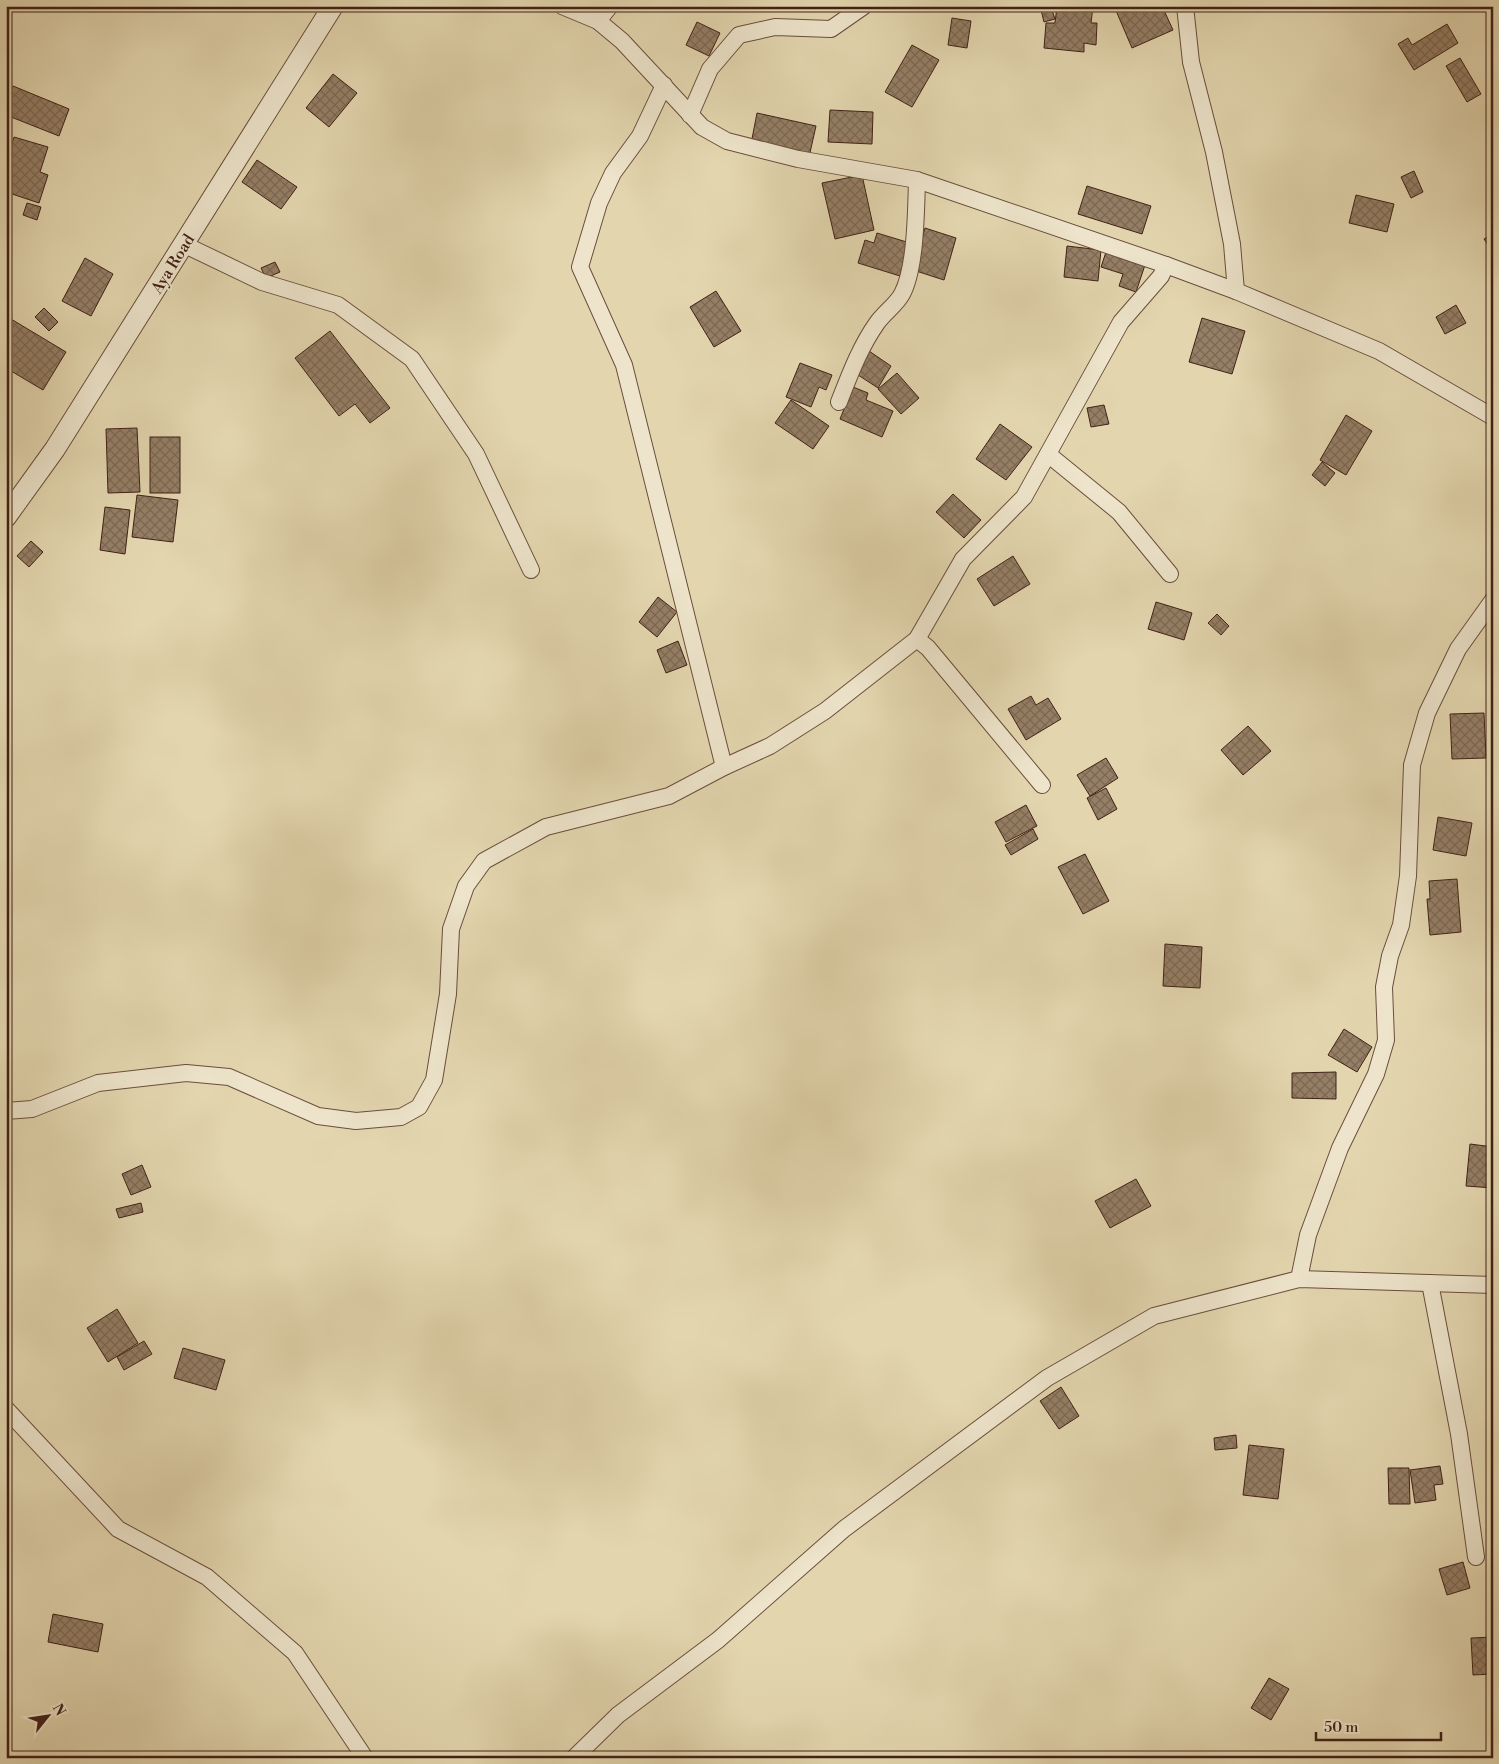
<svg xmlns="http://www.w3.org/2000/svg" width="1499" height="1764" font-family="'Libre Bodoni',serif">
<defs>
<pattern id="building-cross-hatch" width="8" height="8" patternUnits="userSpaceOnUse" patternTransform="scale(1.25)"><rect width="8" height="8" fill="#957f66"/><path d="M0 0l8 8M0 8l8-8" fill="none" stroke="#7b6853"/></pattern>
</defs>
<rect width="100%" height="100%" fill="#e3d6af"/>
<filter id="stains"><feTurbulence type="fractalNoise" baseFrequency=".004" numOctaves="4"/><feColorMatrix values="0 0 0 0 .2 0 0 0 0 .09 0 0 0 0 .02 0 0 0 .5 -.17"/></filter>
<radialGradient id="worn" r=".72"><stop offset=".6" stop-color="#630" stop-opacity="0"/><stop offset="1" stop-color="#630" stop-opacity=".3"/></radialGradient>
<g fill="url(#building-cross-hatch)" stroke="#412116">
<polygon points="1057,6 1093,6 1091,23 1097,23 1096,45 1084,43 1084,52 1044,48 1046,23 1055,23"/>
<polygon points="1114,6 1162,6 1173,30 1132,48"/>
<polygon points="1051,7 1055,19 1044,22 1041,10"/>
<polygon points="952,18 971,21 967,48 948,45"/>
<polygon points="697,22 720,33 709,56 686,45"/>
<polygon points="1447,24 1458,43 1414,70 1398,44 1408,38 1412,45"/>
<polygon points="912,45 939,60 912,107 885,92"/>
<polygon points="1460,58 1481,94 1467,102 1446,66"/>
<polygon points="333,74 357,93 329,127 306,108"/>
<polygon points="13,86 69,109 59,136 6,115 6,102"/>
<polygon points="830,110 873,112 872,144 828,142"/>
<polygon points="757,113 816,126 809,157 751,144"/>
<polygon points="14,137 48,147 40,172 48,175 39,203 6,192 6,162"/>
<polygon points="257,160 297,187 281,209 242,182"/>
<polygon points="1414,171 1423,192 1411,198 1401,177"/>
<polygon points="862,175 874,230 835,239 822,183"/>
<polygon points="1087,186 1151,206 1142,234 1078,214"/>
<polygon points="1356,195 1394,204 1387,232 1349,223"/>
<polygon points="27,203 41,207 37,220 23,215"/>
<polygon points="925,228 956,238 944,280 913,270"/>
<polygon points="877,233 910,243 900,276 858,263 865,240 874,243"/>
<polygon points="1493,234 1493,251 1492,251 1484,239"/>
<polygon points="1067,246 1101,250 1098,281 1064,277"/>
<polygon points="1106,252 1145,265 1136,292 1119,286 1123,274 1101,267"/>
<polygon points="85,258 113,274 91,316 62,301"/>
<polygon points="275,262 280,272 266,278 261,268"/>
<polygon points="716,291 741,331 714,347 690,307"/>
<polygon points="1456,305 1466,323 1445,334 1436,317"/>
<polygon points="44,308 58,322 49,331 35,317"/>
<polygon points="6,316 66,352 43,390 6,368"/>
<polygon points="1202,318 1245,331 1232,374 1189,362"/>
<polygon points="330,331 390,408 370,423 355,404 339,416 295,358"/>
<polygon points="869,351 891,366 878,388 855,373"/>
<polygon points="800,363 832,375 826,390 819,387 811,407 786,397"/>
<polygon points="897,373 919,398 901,414 878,389"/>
<polygon points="853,387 868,393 866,400 893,411 882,437 840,419"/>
<polygon points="791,400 829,426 813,449 775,423"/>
<polygon points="1104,405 1109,424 1091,427 1087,408"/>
<polygon points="1346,415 1372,431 1346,475 1320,460"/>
<polygon points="1000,424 1032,447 1006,480 976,459"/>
<polygon points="137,428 140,492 108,493 106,429"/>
<rect x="150" y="437" width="30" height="56"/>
<polygon points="1322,462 1335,473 1325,486 1312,475"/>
<polygon points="953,494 981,520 964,538 936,512"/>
<polygon points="137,495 178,500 173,542 132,537"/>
<polygon points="105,507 130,510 125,554 100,550"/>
<polygon points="31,541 43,552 29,567 17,556"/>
<polygon points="1013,556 1030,584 994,606 977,579"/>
<polygon points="658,597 677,612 657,637 639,622"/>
<polygon points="1156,602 1192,613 1184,640 1148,629"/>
<polygon points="1217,614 1229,626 1221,635 1208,623"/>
<polygon points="678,641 687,665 666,673 657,650"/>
<polygon points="1031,696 1036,705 1048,698 1061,719 1026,740 1008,709"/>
<polygon points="1484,713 1486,758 1452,759 1450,714"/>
<polygon points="1248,726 1271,751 1243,775 1221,750"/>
<polygon points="1106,758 1118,778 1090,796 1077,775"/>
<polygon points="1106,788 1117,809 1098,820 1087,798"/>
<polygon points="1026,805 1037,826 1006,842 995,822"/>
<polygon points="1438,817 1472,823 1466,856 1433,850"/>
<polygon points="1033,829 1038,839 1011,855 1005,845"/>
<polygon points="1085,854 1109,901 1083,914 1058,867"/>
<polygon points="1457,879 1461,932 1430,935 1427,899 1430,899 1429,881"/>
<polygon points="1165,944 1202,947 1200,988 1163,986"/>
<polygon points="1344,1029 1372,1047 1357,1072 1328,1055"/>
<polygon points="1336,1072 1336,1099 1292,1098 1292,1073"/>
<polygon points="1470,1144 1493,1147 1493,1188 1466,1186"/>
<polygon points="142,1165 151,1187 131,1195 122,1174"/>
<polygon points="1136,1179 1151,1206 1110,1228 1095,1201"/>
<polygon points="141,1203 143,1212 119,1218 116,1209"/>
<polygon points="117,1309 138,1343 108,1362 87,1328"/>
<polygon points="144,1341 152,1354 124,1370 117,1357"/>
<polygon points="183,1348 225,1360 216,1390 174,1378"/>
<polygon points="1061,1387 1079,1416 1059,1429 1040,1401"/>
<polygon points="1236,1435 1237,1448 1215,1450 1214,1438"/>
<polygon points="1249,1445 1284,1449 1278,1499 1243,1495"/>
<polygon points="1440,1466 1443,1484 1434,1485 1436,1500 1415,1503 1410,1470"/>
<polygon points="1388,1468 1409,1468 1410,1504 1389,1504"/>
<polygon points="1463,1562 1470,1588 1447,1595 1439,1569"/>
<polygon points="53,1614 103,1624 98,1652 48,1642"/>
<polygon points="1493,1637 1493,1674 1473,1675 1471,1638"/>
<polygon points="1269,1678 1289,1689 1271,1720 1251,1708"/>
</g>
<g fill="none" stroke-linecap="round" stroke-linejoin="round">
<g stroke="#6a4e3c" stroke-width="18">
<g id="minor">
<polyline points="562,6 598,21 622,41 702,127 727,141 798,159 917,180 1166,265 1236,291 1379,351 1493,417"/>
<polyline points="1185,6 1191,62 1214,152 1232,244 1236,291"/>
<polyline points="598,21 610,6"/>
<polyline points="664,85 640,136 613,173 599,203 580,267 624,365 724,767"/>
<polyline points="690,115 710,69 739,35 775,27 831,29 864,6"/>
<polyline points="185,245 262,282 338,305 412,359 476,454 531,570"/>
<path d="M839,402c11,-28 21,-55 38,-79 8,-11 19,-18 25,-29 14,-26 14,-84 15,-114"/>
<polyline points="1049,455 1119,512 1170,574"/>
<polyline points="917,639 928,648 1042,785"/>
<polyline points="6,1111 32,1109 98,1083 186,1073 229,1077 318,1116 356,1121 401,1117 419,1107 434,1080 448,994 451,929 466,886 484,861 546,827 669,796 724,767 770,746 825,711 917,639 963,559 1024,497 1121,322 1161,276 1166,265"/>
<polyline points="1299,1279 1308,1235 1340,1148 1376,1074 1386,1040 1384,987 1390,956 1401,925 1408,876 1412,765 1427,713 1458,649 1493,600"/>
<polyline points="1430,1283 1459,1434 1476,1557"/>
<polyline points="6,1409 118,1529 207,1577 295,1653 365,1758"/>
<polyline points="574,1758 618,1715 718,1640 844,1529 1047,1378 1154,1316 1299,1279 1493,1285"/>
</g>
</g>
<g stroke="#6a4e3c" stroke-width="22">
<polyline id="tertiary" points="6,517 55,449 333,6"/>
</g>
<use href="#minor" stroke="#ede4cb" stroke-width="16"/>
<use href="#tertiary" stroke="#ede4cb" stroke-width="20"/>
</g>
<g text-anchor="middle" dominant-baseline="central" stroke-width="4" stroke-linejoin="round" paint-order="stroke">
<g font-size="16" fill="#412116" stroke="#ede4cb">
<text transform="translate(173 264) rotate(-58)">Aya Road</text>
</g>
</g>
<rect width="1499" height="1764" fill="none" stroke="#e3d6af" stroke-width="25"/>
<rect x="8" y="8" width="1484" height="1749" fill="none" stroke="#412116" stroke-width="2.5"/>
<rect x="12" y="12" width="1474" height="1739" fill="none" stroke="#412116"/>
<g transform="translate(48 1716) rotate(60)" stroke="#ede4cb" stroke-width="4" paint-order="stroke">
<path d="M0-4L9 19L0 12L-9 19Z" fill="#412116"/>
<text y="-8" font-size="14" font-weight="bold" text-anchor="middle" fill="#412116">N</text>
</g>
<path d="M1316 1732v8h125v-8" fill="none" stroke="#412116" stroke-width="2.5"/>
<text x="1324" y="1732" font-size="15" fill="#412116" stroke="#ede4cb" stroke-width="4" paint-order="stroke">50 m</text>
<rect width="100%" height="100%" filter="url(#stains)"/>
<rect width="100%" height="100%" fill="url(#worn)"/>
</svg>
